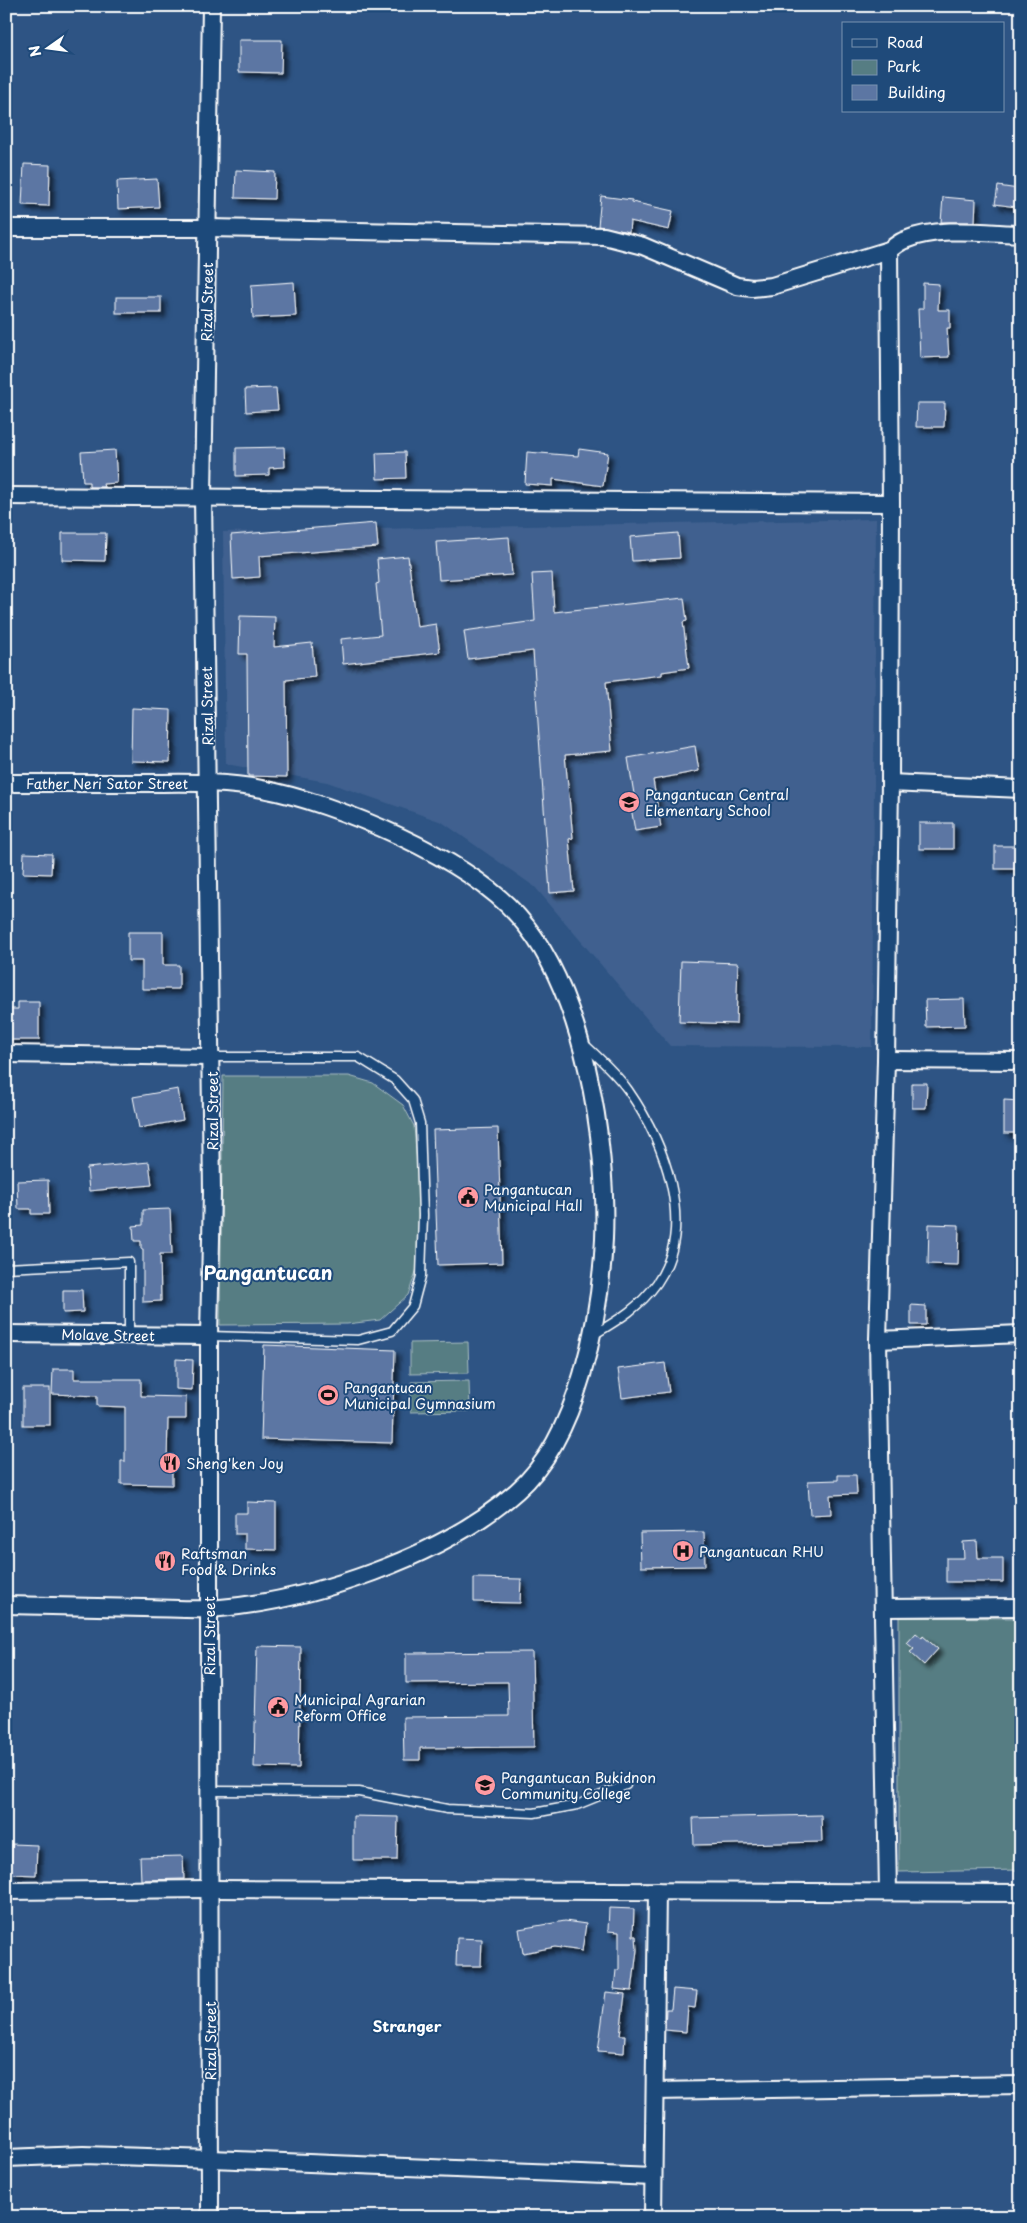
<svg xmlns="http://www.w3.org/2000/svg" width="1027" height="2223" font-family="'Playpen Sans',sans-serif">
<defs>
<filter id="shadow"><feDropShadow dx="4.5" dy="4.5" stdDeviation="2.5" flood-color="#0009"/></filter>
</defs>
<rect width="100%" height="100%" fill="#2e5484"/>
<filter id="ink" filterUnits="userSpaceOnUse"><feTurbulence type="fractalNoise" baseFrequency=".02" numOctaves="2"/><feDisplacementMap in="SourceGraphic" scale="10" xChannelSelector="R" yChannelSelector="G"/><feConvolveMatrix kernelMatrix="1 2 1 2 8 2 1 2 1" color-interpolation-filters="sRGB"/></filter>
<g filter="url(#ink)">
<polygon fill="#40618f" points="876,519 872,1047 670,1046 535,887 442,822 327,782 226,764 223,532"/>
<g fill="#567d83" stroke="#aabec1">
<polygon points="223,1076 349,1076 373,1083 403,1105 414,1126 418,1176 420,1260 408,1295 380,1320 347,1324 220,1325"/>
<polygon points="468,1342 469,1373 410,1374 410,1343"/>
<polygon points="469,1381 470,1411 411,1412 411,1382"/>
<polygon points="899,1617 1021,1618 1021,1870 899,1872"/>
</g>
<g fill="#5c76a3" stroke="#fff" filter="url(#shadow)">
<polygon points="239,40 282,40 281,73 239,72"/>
<polygon points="24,164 50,165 49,206 22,205"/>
<polygon points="236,170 275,172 274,199 235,198"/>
<polygon points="157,179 159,207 118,209 117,181"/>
<polygon points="998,186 1018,189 1016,207 995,204"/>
<polygon points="601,196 632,200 632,202 673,211 669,230 630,221 629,232 598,226"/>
<polygon points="943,197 976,200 975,222 941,222"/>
<polygon points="294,282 296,316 253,318 251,285"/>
<polygon points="923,283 939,284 938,310 950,310 950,328 947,328 949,357 920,358 918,309 923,309"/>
<rect x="116" y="297" width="45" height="16"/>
<polygon points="276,388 278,410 246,412 245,389"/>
<polygon points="917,403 945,403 944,427 916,427"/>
<polygon points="284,447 285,467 269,468 269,475 236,476 236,448"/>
<polygon points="579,449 608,453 603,486 553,479 553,486 525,484 527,452 578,456"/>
<polygon points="115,450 117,483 103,484 104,487 89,487 89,482 83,482 81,452"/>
<polygon points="405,452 406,478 377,479 376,453"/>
<polygon points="376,523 378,547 259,556 260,577 233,579 231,535"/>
<polygon points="62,533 106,533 105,561 62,560"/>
<polygon points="678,533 680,558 632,561 630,537"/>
<polygon points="509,537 512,575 439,580 436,542"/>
<polygon points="408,556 417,627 436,624 440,652 343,664 341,639 381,635 376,584 379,583 377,559"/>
<polygon points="552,573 554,612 684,598 687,621 683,622 689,668 662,672 662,675 606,682 612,751 565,755 573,838 569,839 574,891 550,893 533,651 468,659 464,631 535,621 532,574"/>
<polygon points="240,616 275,617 274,647 312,643 315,677 286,680 287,777 248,776 247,654 239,654"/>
<polygon points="132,708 171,710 170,762 131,761"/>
<polygon points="695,746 699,771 653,780 661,827 635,831 631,807 636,806 628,758"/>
<rect x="919" y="823" width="34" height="26"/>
<rect x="995" y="846" width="26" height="23"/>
<polygon points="24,853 52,854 51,874 23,873"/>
<polygon points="128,932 163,932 163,965 179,965 179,989 142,989 142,961 128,961"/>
<polygon points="681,961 738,963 736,1024 679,1022"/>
<polygon points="964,999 965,1026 926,1027 925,1000"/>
<polygon points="18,1002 39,1002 39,1040 6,1040 6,1009 18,1009"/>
<polygon points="912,1083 927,1083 926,1108 912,1108"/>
<polygon points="178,1089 183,1120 139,1128 133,1097"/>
<polygon points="1004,1100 1021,1101 1021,1133 1004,1133"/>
<polygon points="498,1128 502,1263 438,1265 433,1130"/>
<polygon points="149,1162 152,1185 89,1191 87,1168"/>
<polygon points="48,1180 49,1214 31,1214 31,1209 18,1209 17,1181"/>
<polygon points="170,1209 172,1254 160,1254 161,1301 143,1302 143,1249 141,1249 141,1241 134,1241 133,1226 143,1225 143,1210"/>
<polygon points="929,1224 959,1225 958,1265 928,1264"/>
<polygon points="63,1290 82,1290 83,1312 63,1313"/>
<polygon points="911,1305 926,1306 926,1325 911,1325"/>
<polygon points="264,1345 395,1350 392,1443 261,1439"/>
<polygon points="176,1359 193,1360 192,1390 176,1389"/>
<polygon points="665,1363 669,1392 622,1398 618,1369"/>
<polygon points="53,1369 74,1369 74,1379 141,1379 141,1396 186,1397 186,1419 168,1419 167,1462 172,1462 172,1485 121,1484 121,1461 125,1461 125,1407 97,1406 97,1396 52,1394"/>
<rect x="23" y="1388" width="27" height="37"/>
<polygon points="838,1475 856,1475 857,1494 830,1495 831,1514 810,1515 808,1481 838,1480"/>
<polygon points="247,1502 276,1503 276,1550 245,1549 245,1534 235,1534 235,1513 247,1513"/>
<polygon points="704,1532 705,1566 641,1567 640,1533"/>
<polygon points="977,1541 978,1558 1003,1558 1003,1582 946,1582 946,1558 964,1558 963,1542"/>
<polygon points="474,1578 521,1579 520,1603 474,1602"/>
<polygon points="916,1633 922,1638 923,1636 938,1649 924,1665 910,1652 914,1649 907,1643"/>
<polygon points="257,1646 301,1647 299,1768 254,1767"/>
<polygon points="532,1652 534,1747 420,1748 420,1760 404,1760 403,1717 509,1716 508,1682 406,1683 406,1653"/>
<polygon points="821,1815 822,1842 694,1845 693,1818"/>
<polygon points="353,1816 398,1817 397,1860 353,1860"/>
<polygon points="12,1844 37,1845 36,1875 11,1874"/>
<polygon points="183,1856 184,1879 141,1880 140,1857"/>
<polygon points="609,1908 634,1909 633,1936 636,1936 637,1950 632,1991 614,1989 616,1970 619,1970 619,1932 608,1931"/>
<polygon points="565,1921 586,1924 582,1951 555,1947 523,1953 519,1929"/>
<polygon points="457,1938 482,1939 481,1966 456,1966"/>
<polygon points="673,1989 697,1991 695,2008 688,2007 686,2032 665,2030 666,2009 671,2009"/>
<polygon points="606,1992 625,1994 620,2035 625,2035 624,2053 598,2051"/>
</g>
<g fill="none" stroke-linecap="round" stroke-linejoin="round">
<g stroke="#fff" stroke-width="11">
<g id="lane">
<path d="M583,1043c16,15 32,29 45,47 36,52 69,135 29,193 -18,25 -39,37 -64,52"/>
<polyline points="6,1268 129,1262 129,1335"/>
<polyline points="209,1336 358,1340 392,1331 413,1306 421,1276 423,1215 420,1123 413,1100 395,1080 358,1057 211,1057"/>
<polyline points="209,1791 359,1792 447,1809 534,1813 577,1805 626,1785"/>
</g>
</g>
<g stroke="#fff" stroke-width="20">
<g id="street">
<path d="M6,228h202l396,8 39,10 94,40 15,2 20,-2 117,-36c5,-3 10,-8 16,-10 32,-14 82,-7 116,-6"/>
<polyline points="6,496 891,503"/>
<path d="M6,783c46,0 91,0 137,0 39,0 79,-2 119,6 75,14 205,69 256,127 66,74 90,227 86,323 -4,78 -25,198 -87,252 -74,66 -208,111 -306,118 -23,1 -46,-1 -68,-1 -46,-1 -91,-2 -137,-3"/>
<polyline points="890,783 1021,789"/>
<polyline points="6,1054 211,1057"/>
<polyline points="886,1060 1021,1061"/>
<polyline points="6,1334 209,1336"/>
<polyline points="878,1340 1021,1334"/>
<polyline points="884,1608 1021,1607"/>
<polyline points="6,1891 209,1889 1021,1893"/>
<polyline points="888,1892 878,1340 886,1060 890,783 891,503 889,250"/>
<polyline points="655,2091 1021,2085"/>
<polyline points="6,2158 83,2155 211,2159 653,2177"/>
<polyline points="210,2217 209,1609 209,1336 212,1191 203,496 211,6"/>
<polyline points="653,2217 657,1891"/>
</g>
</g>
<use href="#lane" stroke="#1f4a7a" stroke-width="8"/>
<use href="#street" stroke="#1f4a7a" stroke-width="16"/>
</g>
</g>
<defs>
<g id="school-disc" transform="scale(1.125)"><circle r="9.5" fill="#ff9aa2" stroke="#1f4a7a"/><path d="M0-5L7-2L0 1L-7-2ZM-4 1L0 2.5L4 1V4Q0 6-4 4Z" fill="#111"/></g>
<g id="civic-disc" transform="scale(1.125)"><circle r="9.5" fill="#ff9aa2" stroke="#1f4a7a"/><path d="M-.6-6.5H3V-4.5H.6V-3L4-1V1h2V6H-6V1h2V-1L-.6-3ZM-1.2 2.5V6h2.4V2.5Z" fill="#111"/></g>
<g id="stadium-disc" transform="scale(1.125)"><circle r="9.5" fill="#ff9aa2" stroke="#1f4a7a"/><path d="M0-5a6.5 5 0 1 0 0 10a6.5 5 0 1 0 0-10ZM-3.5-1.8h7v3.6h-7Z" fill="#111"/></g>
<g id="restaurant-disc" transform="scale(1.125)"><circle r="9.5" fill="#ff9aa2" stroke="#1f4a7a"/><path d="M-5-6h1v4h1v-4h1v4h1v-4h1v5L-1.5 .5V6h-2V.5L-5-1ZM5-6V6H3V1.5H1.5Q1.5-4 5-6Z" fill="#111"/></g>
<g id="hospital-disc" transform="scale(1.125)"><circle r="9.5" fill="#ff9aa2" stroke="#1f4a7a"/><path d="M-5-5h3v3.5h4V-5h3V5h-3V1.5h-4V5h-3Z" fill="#111"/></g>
<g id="university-disc" transform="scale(1.125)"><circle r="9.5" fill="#ff9aa2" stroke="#1f4a7a"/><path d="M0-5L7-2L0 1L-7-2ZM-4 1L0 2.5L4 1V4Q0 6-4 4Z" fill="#111"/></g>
</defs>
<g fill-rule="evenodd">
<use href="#school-disc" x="629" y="802"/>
<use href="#civic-disc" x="468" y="1197"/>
<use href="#stadium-disc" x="328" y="1395"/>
<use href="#restaurant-disc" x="170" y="1463"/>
<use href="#hospital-disc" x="683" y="1551"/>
<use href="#restaurant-disc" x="165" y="1561"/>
<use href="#civic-disc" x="278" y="1707"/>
<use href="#university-disc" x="485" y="1785"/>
</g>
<g text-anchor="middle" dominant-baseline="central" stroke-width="4" stroke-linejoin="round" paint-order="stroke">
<g font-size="14" fill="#fff" stroke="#1f4a7a">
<text transform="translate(207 302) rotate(-89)">Rizal Street</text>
<text transform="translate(207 706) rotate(-91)">Rizal Street</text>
<text x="107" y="783">Father Neri Sator Street</text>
<text transform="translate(212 1111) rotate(-90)">Rizal Street</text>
<text transform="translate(108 1335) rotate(1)">Molave Street</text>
<text transform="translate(209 1636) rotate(-90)">Rizal Street</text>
<text transform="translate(210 2041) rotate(-90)">Rizal Street</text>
</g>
<g font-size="14" fill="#fff" stroke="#1f4a7a" text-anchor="start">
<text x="645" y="794">Pangantucan Central<tspan x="645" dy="16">Elementary School</tspan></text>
<text x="484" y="1189">Pangantucan<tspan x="484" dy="16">Municipal Hall</tspan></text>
<text x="344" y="1387">Pangantucan<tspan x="344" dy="16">Municipal Gymnasium</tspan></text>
<text x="186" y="1463">Sheng'ken Joy</text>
<text x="699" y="1551">Pangantucan RHU</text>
<text x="181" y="1553">Raftsman<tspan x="181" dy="16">Food &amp; Drinks</tspan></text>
<text x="294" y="1699">Municipal Agrarian<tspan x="294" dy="16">Reform Office</tspan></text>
<text x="501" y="1777">Pangantucan Bukidnon<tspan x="501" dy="16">Community College</tspan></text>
</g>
<g font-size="15" font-weight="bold" fill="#fff" stroke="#1f4a7a">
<text x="407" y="2025">Stranger</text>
</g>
<g font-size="19" font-weight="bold" fill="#fff" stroke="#1f4a7a">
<text x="268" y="1272">Pangantucan</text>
</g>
</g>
<rect width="1027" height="2223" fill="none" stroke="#1f4a7a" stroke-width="25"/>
<rect x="12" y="12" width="1002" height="2198" fill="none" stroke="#fff" stroke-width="2" filter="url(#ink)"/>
<rect x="842" y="22" width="162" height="90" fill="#1f4a7a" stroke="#7992af"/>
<rect x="852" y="39" width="25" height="8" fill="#1f4a7a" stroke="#7992af"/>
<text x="887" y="48" font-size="15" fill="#ffffff">Road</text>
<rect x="852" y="60" width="25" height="15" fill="#567d83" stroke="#7992af"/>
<text x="887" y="72" font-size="15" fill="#ffffff">Park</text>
<rect x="852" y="85" width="25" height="15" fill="#5c76a3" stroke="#7992af"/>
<text x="887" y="98" font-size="15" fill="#ffffff">Building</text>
<g transform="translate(48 48) rotate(256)" stroke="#1f4a7a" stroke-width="4" paint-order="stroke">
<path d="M0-4L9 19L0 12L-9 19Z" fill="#ffffff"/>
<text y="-8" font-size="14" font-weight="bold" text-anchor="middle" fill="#ffffff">N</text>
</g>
</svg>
